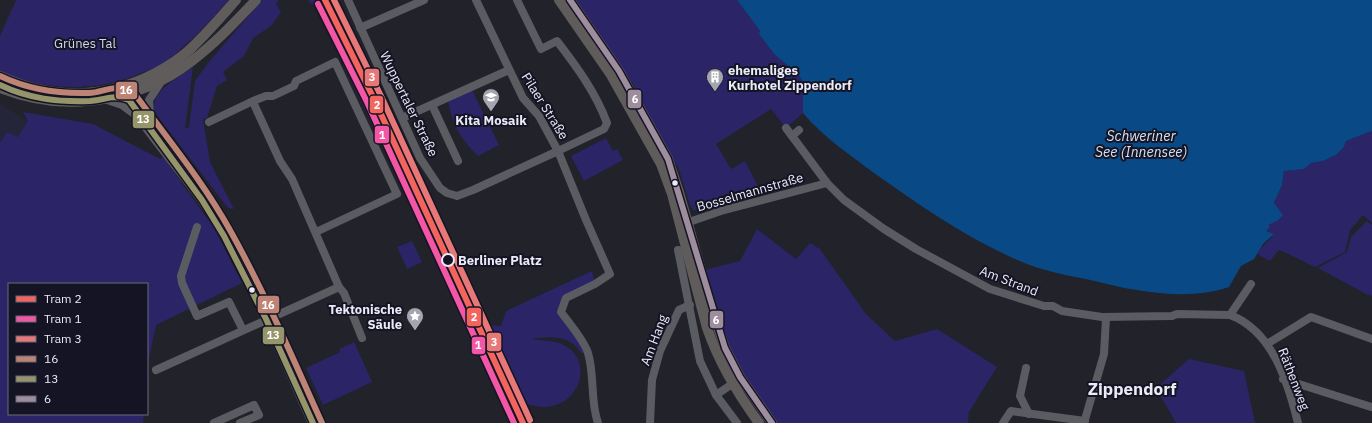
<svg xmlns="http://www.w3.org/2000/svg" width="1372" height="423" font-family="'IBM Plex Sans',sans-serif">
<rect width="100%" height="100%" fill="#21222a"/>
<polygon fill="#242539" points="0,104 28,121 18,138 7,132 0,143"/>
<g fill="#2b2466">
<path d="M16,0h213c-19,21 -43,47 -65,63 -6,4 -13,6 -20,9 -46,21 -98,19 -144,0v-36z"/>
<path d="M262,0h17l-3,3 5,9 -10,14 -18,12 -9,18 -21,16 4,8 -10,6 -10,32 -4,1 7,43 24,47 -6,-1 -70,-91c-1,-2 -4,-6 -4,-9 -1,-19 27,-32 39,-41l-8,62 4,-2 6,-46 13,-18z"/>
<polygon points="307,0 325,0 374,99 428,215 418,219 315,6"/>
<polygon points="576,0 737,0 761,32 759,34 774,54 798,74 803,82 803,113 786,128 771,109 716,144 731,169 745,161 762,194 741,190 723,195 694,211 690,205 678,167 668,152 633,84"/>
<path d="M472,90l27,55 -21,11c-18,-18 -25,-30 -30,-55z"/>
<polygon points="23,112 93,124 160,159 163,157 214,228 242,283 156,325 147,368 147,284 9,284 9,414 144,414 143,423 0,423 0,143 7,132 18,137 28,121"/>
<path d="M1372,131v92l-9,-8 -13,15 -5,22 -30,15 -33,-16 -3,-1 -9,11 -13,-7c5,-8 12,-13 17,-20l-8,-3 2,-6 5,-4 1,-18 8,-18 2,-14 19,-2 8,-6 12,-2 13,-6 8,-8 2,-6z"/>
<polygon points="606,138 613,151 617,149 623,160 584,181 571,156"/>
<polygon points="1367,221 1372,225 1372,296 1366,294 1318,268 1347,252 1351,237"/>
<polygon points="757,229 796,259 810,243 820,249 866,314 895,341 937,329 997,367 969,412 968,423 776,423 743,376 729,347 704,270 740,261"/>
<polygon points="412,241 422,262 407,269 397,247"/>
<path d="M592,271l3,13 -29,14 -5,14 27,40 -7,1c-11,-18 -30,-17 -49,-14 10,2 20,1 30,5 36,16 16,71 -27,62 -9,-2 -15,-4 -21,-10l-31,-69 6,-2 12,1 5,-15z"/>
<polygon points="354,342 372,382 323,405 306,368 340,352 339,349"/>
<polygon points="1189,359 1244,371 1255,423 1176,423 1156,388"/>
</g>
<path fill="#084986" d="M737,0h635v131l-26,10 -2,6 -8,8 -13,6 -12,2 -7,6 -20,2 -2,14 -8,18 9,12 -6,6 -9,4 2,2 -4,4 8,3 -11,10 -9,15 -13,7 -12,21c-37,13 -85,6 -122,-3 -27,-7 -54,-10 -80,-20 -55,-22 -105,-57 -153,-91 -25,-19 -51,-36 -71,-60v-31l-5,-8 -24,-20 -15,-20 1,-3z"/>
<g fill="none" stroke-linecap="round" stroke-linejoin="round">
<g stroke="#5b5b62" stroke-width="8">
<path d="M348,0l72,158 20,30 7,5 10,3 16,-6 85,-39 28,69 24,54 -15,10 -29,14 -5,14c8,11 23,28 27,41 7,23 2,48 10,70"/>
<path d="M476,0l47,98 16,18 19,35 46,-22 3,-6c-11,-30 -30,-56 -50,-82l-16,8 -24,-49"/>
<polyline points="360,28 424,0"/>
<polyline points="134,93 209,196 231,232 273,316 322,423"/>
<path d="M134,93l-1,13 5,11c28,40 62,76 86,119 34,59 59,124 88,187"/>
<polyline points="104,99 122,105 137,116"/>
<polyline points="253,102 280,161 292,179 339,287 344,293 362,338"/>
<polyline points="432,105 458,161"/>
<polyline points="150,114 149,100 161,82"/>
<polyline points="402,118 509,70"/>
<polyline points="209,122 253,101 266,96 273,96 294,86 296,81 335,62 397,194 316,232"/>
<polyline points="786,128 827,183 844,200 884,229 916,249 990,289 1044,306 1053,306 1062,311 1102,317 1172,316 1177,314 1230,315 1251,284"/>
<polyline points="792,136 799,130"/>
<polyline points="684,226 692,221 721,211 827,183"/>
<polyline points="197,227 181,276 182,283 197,316 229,302 243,330"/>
<polyline points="678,250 700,361 716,395 737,423"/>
<path d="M1230,315c43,16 58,68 68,108"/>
<polyline points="1267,344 1311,317 1372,339"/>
<polyline points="1026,368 1020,396 1029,414"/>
<polyline points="156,370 339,287"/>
<polyline points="1283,379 1371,407"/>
<polyline points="716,395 732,384"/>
<polyline points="214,423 254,405 259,415 240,423"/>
<polyline points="650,423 652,380 660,351 679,310 690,305"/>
<polyline points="1003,423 1011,411 1085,421"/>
<polyline points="1084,423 1104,354 1106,318"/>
</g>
<g stroke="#605c5c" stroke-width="10">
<path d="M559,0l52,75 50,89 11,30 35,134c12,35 30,65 52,95"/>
<polyline points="570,0 619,71 668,159 679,192 713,313 725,348 740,377 772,423"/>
<path d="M0,76c63,29 131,21 186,-23 18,-16 34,-35 50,-53"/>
<path d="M0,88c28,11 56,16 86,13 79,-6 119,-47 170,-101"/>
</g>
<g stroke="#141424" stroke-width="9">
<path id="bus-1" d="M0,76c29,14 57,18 89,17 10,0 21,-6 30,-5 5,1 10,4 15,5 33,45 70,90 97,139 34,61 62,127 91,191"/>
</g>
<g stroke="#141424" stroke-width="9">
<path id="bus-2" d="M0,85c29,14 58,17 90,16 17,-1 21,-7 39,-1l73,100 22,36 42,83 47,104"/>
</g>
<g stroke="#141424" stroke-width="9">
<polyline id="bus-3" points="570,0 619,71 668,159 725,348 740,377 772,423"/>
</g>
<use href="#bus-1" stroke="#bd8375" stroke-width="6"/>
<use href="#bus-2" stroke="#96946b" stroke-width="6"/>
<use href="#bus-3" stroke="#9e8d9c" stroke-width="6"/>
<g stroke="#141424" stroke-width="9">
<polyline id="tram-1" points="325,0 374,99 523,423"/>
</g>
<g stroke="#141424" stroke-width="9">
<polyline id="tram-2" points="318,4 367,102 514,423"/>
</g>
<g stroke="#141424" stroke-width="9">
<polyline id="tram-3" points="334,0 381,96 530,420"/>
</g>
<use href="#tram-1" stroke="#f2645d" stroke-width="6"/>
<use href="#tram-2" stroke="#f256a5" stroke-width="6"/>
<use href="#tram-3" stroke="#e87878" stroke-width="6"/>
</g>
<defs>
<g id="building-pin" transform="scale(0.9)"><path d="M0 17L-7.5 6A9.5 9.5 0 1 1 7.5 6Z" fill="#a4a5af" stroke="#141424"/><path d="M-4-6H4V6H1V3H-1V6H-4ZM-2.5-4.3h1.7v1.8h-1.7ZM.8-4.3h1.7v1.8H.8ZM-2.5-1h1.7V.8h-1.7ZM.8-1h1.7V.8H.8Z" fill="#fff"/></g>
<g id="school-pin" transform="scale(0.9)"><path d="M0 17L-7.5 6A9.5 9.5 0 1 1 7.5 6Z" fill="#a4a5af" stroke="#141424"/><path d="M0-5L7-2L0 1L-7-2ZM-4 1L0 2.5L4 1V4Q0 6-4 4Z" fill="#fff"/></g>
<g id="sight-pin" transform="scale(0.9)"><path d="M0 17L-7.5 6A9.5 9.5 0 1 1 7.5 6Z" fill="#a4a5af" stroke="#141424"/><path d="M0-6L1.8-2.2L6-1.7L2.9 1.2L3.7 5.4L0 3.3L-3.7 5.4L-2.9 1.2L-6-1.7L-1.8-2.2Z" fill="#fff"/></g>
</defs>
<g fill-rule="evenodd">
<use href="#building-pin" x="715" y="77"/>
<use href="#school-pin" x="491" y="97"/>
<use href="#sight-pin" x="415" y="316"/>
</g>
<g fill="#eaebf7" stroke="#141424" stroke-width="1.5">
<circle cx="675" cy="183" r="3.5"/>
<circle cx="252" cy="290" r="3.5"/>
</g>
<circle fill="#141424" stroke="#eaebf7" stroke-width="2" cx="448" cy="260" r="6"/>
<g text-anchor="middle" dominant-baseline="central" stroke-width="4" stroke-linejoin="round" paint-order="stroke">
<g font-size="13" fill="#d4d5ec" stroke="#141424">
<text x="85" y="43">Grünes Tal</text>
</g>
<g font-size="13" font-weight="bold" fill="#eaebf7" stroke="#141424" text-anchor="start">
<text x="728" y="70">ehemaliges<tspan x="728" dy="15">Kurhotel Zippendorf</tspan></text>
<text x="491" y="120" text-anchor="middle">Kita Mosaik</text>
<text x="402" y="309" text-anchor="end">Tektonische<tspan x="402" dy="15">Säule</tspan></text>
</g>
<g font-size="13" fill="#eaebf7" stroke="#141424">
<text transform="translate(409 104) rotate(64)">Wuppertaler Straße</text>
<text transform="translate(545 106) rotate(58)">Pilaer Straße</text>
<text transform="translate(750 192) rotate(-16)">Bosselmannstraße</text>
<text transform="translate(1009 281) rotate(21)">Am Strand</text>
<text transform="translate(654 340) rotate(-69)">Am Hang</text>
<text transform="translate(1294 379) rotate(69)">Räthenweg</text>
</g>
<g font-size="13" font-weight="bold" fill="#eaebf7" stroke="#141424" text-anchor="start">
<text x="458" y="260">Berliner Platz</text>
</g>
<g font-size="14" font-style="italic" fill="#d3e2f6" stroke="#141424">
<text x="1141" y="136">Schweriner<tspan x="1141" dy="16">See (Innensee)</tspan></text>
</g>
<g font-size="17" font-weight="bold" fill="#eaebf7" stroke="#141424">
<text x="1132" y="389">Zippendorf</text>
</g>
</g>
<g stroke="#141424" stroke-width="1.5">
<rect x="364" y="68" width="16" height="19" rx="4" fill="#e87878"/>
<rect x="115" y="81" width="23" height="19" rx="4" fill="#bd8375"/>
<rect x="627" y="89" width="15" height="20" rx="4" fill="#9e8d9c"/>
<rect x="369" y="95" width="15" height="19" rx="4" fill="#f2645d"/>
<rect x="132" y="110" width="23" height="19" rx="4" fill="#96946b"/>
<rect x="374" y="125" width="16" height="19" rx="4" fill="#f256a5"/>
<rect x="257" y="295" width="23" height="19" rx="4" fill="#bd8375"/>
<rect x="466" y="307" width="16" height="20" rx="4" fill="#f2645d"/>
<rect x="709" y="310" width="15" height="19" rx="4" fill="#9e8d9c"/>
<rect x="262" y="326" width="23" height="19" rx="4" fill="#96946b"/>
<rect x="486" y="332" width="16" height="20" rx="4" fill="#e87878"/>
<rect x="471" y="336" width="15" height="19" rx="4" fill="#f256a5"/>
</g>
<g font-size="11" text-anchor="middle" font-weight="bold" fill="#fff">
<text x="372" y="81">3</text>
<text x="126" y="94">16</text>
<text x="635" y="103">6</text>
<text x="377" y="109">2</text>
<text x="143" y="123">13</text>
<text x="382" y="139">1</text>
<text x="268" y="309">16</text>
<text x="474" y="321">2</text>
<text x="716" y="324">6</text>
<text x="273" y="339">13</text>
<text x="494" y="346">3</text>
<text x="478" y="349">1</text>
</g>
<rect x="8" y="283" width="140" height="132" fill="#141424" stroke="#6a6a78"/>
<rect x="16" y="296" width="20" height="6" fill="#f2645d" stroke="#6a6a78"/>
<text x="44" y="303" font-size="12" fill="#eaebf7">Tram 2</text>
<rect x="16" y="316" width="20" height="6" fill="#f256a5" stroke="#6a6a78"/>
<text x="44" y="323" font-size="12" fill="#eaebf7">Tram 1</text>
<rect x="16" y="336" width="20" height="6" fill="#e87878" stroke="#6a6a78"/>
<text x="44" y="343" font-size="12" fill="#eaebf7">Tram 3</text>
<rect x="16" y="356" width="20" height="6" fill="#bd8375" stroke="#6a6a78"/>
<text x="44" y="363" font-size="12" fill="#eaebf7">16</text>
<rect x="16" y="376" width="20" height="6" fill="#96946b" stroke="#6a6a78"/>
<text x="44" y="383" font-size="12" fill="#eaebf7">13</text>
<rect x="16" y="396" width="20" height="6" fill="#9e8d9c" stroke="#6a6a78"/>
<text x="44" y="403" font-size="12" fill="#eaebf7">6</text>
</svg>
